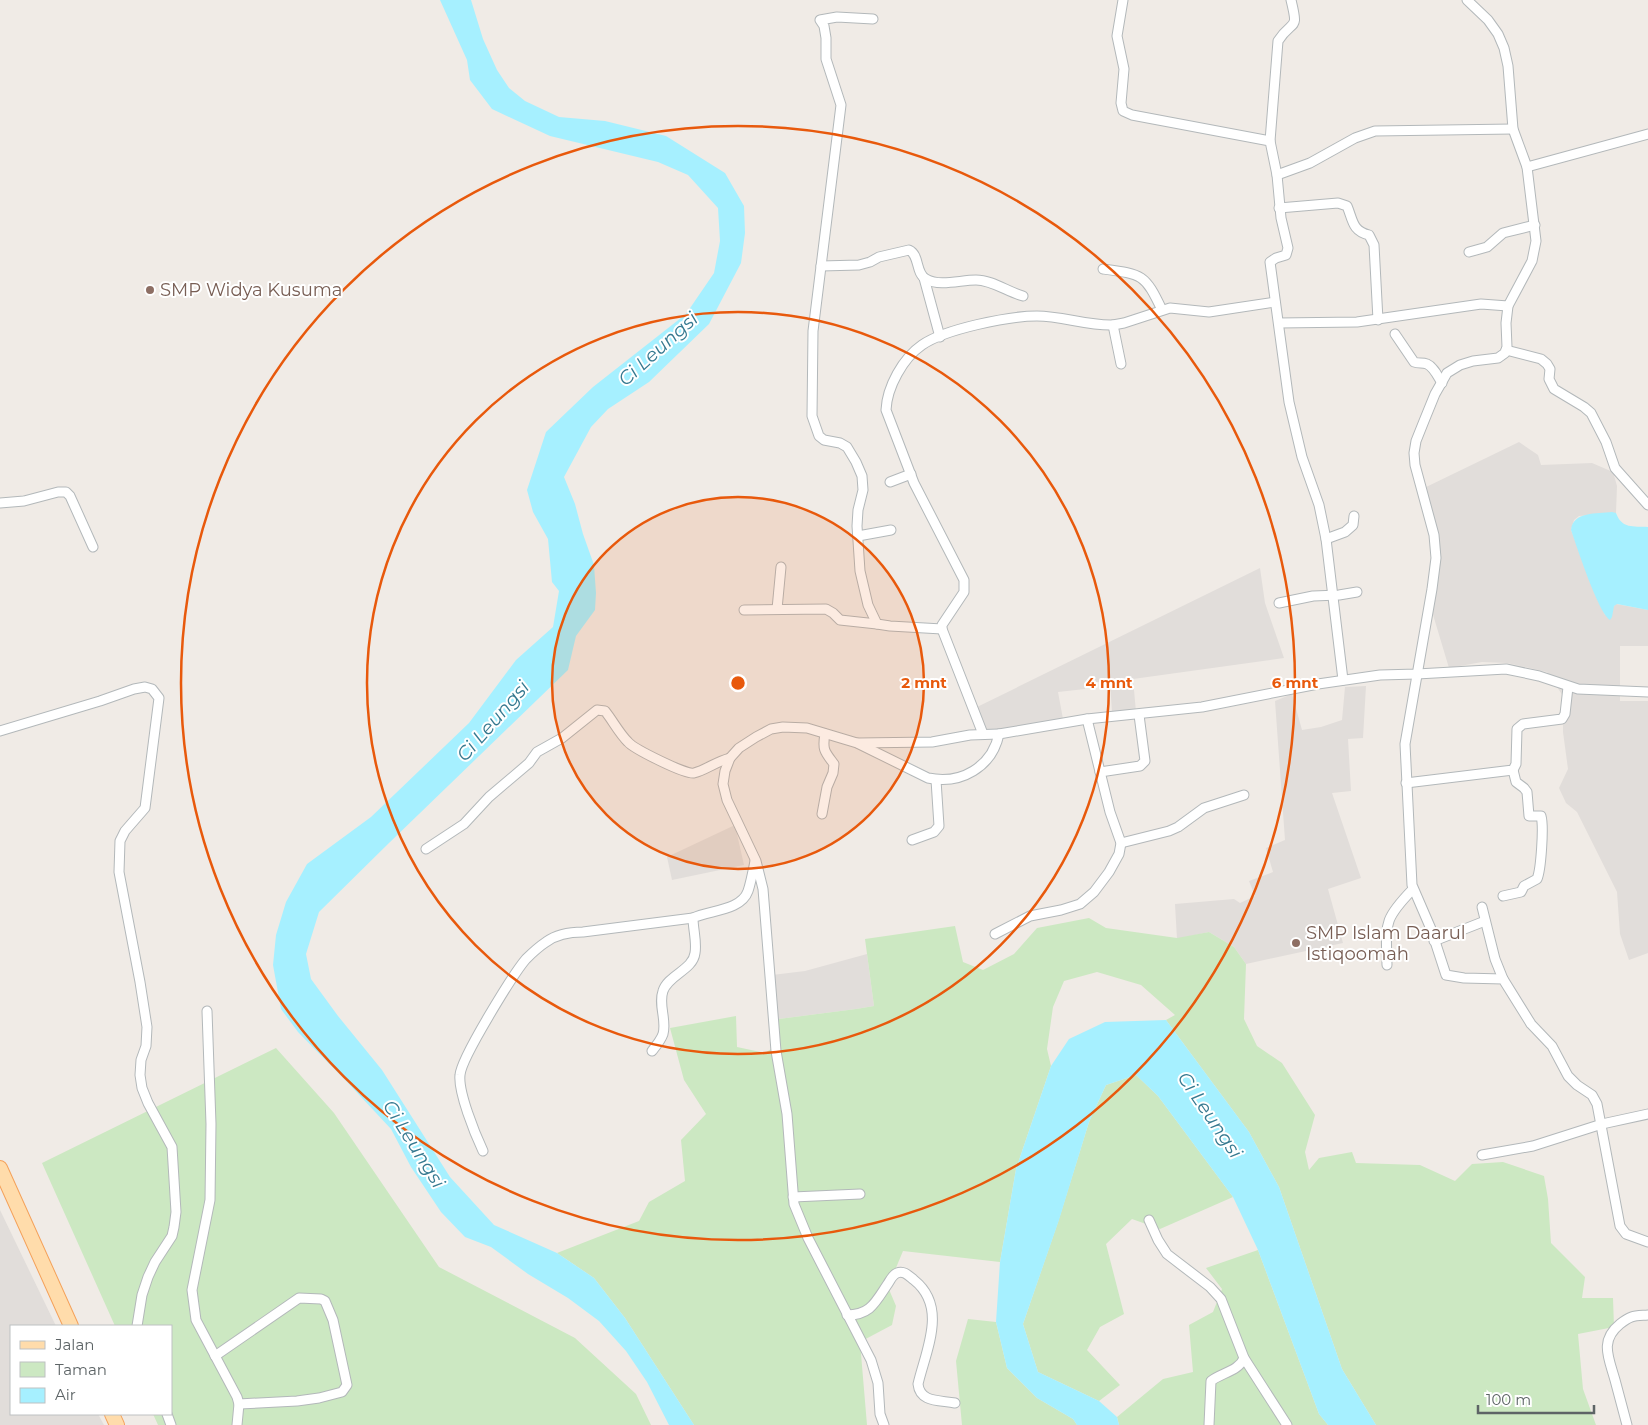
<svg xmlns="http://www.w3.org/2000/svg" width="1648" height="1425" font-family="Montserrat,sans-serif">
<rect width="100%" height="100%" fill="#f0ebe6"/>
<g fill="#e1ddda">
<polygon points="1519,442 1538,455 1541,465 1592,463 1613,472 1617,486 1616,513 1579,516 1574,520 1571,530 1605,615 1616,604 1648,610 1648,646 1620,646 1620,701 1648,701 1648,953 1629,960 1620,934 1617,892 1577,812 1566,803 1559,788 1568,769 1563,732 1563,696 1547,672 1507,663 1482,662 1449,668 1431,608 1440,561 1435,536 1422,489"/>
<polygon points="1260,568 1265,603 1284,658 1133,679 1136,712 1112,713 1110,681 1085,683 1085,689 1058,692 1063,719 995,733 983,728 975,708"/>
<polygon points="1366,686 1363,738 1348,739 1351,791 1332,793 1361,878 1328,889 1343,943 1246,964 1234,947 1209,932 1177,939 1175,904 1234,899 1240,903 1255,896 1249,881 1273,872 1266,848 1285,840 1275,701 1292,694 1302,730 1321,727 1342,720 1345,687"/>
<polygon points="735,825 744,865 672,880 667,857"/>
<polygon points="867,954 874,1006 856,1009 771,1020 772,975 805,971"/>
<polygon points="0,1210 56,1326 11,1326 11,1414 98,1414 104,1425 0,1425"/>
</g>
<g fill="#cce8c2">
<polygon points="1089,918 1106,928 1177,938 1209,932 1234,947 1246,964 1244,1019 1257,1046 1282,1063 1315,1115 1305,1152 1309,1170 1319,1158 1352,1152 1356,1163 1420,1165 1455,1181 1472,1164 1503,1162 1544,1176 1548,1199 1551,1243 1585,1277 1582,1298 1613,1298 1614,1327 1578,1334 1583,1389 1596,1425 1376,1425 1342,1369 1279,1187 1249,1132 1166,1020 1175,1015 1141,985 1097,972 1064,981 1053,1007 1047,1049 1051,1066 1016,1169 1000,1262 903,1251 888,1287 896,1306 892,1325 860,1342 867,1425 694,1425 625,1318 594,1278 557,1253 639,1221 649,1202 685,1181 681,1140 706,1114 684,1080 670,1028 736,1016 737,1047 765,1053 771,1049 771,1020 856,1009 874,1006 865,939 955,926 963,962 983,970 1014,954 1037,928"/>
<polygon points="276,1048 334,1113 439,1267 575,1338 636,1394 651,1425 158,1425 153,1414 171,1414 171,1326 115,1326 42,1163"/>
<polygon points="1136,1075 1158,1096 1233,1197 1160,1229 1132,1219 1106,1244 1124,1314 1100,1327 1087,1350 1120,1385 1099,1401 1038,1372 1023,1324 1058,1222 1089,1122 1106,1085"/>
<polygon points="1258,1250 1319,1414 1328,1425 1119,1425 1117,1417 1163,1379 1193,1372 1189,1325 1213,1312 1222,1289 1206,1268"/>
<polygon points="968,1319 996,1322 1007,1368 1037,1398 1073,1419 1077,1425 962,1425 956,1361"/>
</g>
<g fill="#a6f0ff">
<polygon points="440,0 471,0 483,39 497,70 509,88 525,101 559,117 605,121 666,136 725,173 744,206 745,233 741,263 709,324 649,382 608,409 591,427 564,477 575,504 583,534 594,565 596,593 595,610 576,636 568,670 389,843 319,912 306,954 311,979 338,1016 382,1070 450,1177 494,1225 557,1253 594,1278 625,1318 694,1425 669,1425 647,1382 626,1351 599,1321 568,1298 528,1274 491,1247 465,1237 441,1212 411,1167 391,1129 348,1083 298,1032 281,1009 273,965 276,935 286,902 307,864 371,817 469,723 516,660 553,627 559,591 552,582 548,539 533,512 527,490 546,432 593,387 686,314 714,273 720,241 718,208 688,175 658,162 550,136 492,109 470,80 467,60"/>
<path d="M1612,512l4,1c6,16 17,13 32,14v83l-31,-6 -3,2 -2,11 -2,3c-12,-8 -33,-73 -39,-90 2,-19 26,-16 41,-18z"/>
<polygon points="1166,1020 1249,1132 1279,1187 1342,1369 1376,1425 1328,1425 1319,1414 1258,1250 1233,1197 1158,1096 1136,1075 1106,1085 1089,1122 1059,1220 1023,1324 1038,1372 1099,1401 1117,1417 1119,1425 1077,1425 1073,1419 1037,1398 1007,1368 996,1322 1000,1262 1016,1169 1051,1066 1069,1039 1105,1022"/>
</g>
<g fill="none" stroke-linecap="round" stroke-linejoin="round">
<g stroke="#b3b8ba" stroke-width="11">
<g id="minor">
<polyline points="1123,0 1117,36 1124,69 1121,103 1123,111 1132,115 1270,141 1277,175 1281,218 1288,248 1286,255 1276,258 1270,262 1289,402 1302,457 1319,505 1326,539 1343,680"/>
<polyline points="1467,0 1488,20 1498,34 1504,48 1508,66 1513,129 1527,167 1536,241 1532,261 1508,306 1506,323 1507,347 1505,353 1498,358 1473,361 1460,365 1447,373 1435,394 1424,421 1416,441 1414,453 1415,465 1434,535 1436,558 1432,589 1405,744 1412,885 1431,929 1446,975 1464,978 1503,979 1531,1024 1552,1046 1568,1076 1577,1085 1592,1095 1597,1104 1620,1226 1626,1234 1648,1242"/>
<polyline points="873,19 837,17 820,20 824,26 826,38 826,59 841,105 813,331 812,416 819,436 824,440 840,443 847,447 856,462 862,476 863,490 858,510 857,526 860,571 868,605 877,624 890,626 942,629"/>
<path d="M1270,141l8,-100c15,-23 21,-8 13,-41"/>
<polyline points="1527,167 1648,134"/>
<polyline points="1277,175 1310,163 1355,138 1375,131 1513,129"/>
<path d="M1279,208l59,-5 9,3c6,14 5,25 22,29l5,10 4,75"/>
<polyline points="1469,252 1487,247 1503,233 1535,225"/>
<path d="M821,266l38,-1 11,-3 9,-5 30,-7c11,5 6,23 17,29 14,8 34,1 50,1 16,0 32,12 47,16"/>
<path d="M1103,269c39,5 42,5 59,41"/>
<polyline points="924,278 940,337"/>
<polyline points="1279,323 1357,322 1481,304 1508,306"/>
<polyline points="1113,325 1121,364"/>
<path d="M1395,334l19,28c5,2 8,0 13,2 7,3 11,13 15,19"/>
<polyline points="1506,350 1541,359 1547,364 1550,369 1549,379 1554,389 1584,407 1591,413 1606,442 1615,468 1648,505"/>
<polyline points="890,482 911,474"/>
<polyline points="0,503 24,501 58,492 66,492 70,496 93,547"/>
<polyline points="858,536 891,530"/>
<polyline points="1326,539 1345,532 1353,525 1354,516"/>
<polyline points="1279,603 1313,596 1339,595 1357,592"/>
<polyline points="777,609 781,567"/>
<polyline points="744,610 826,609 833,613 840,620 877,624"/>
<polyline points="0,731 100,701 134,689 145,687 152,689 159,698 145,808 125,831 120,841 119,872 140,982 147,1027 146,1046 141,1060 140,1075 142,1088 148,1103 172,1147 176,1212 174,1227 172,1236 155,1262 148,1277 142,1295 137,1326"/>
<path d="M983,734l-41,-105v-4l22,-33v-12l-50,-97 -28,-73c1,-23 17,-52 36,-65 23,-16 87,-29 115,-29 25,0 51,10 76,9l11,-2 46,-15 39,4 66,-10"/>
<polyline points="858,743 932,742 970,735 999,734"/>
<polyline points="1100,772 1140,766 1145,761 1139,715"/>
<polyline points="1406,783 1513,770 1516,764 1517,729 1523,724 1562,719 1565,714 1568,687"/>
<path d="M822,814l5,-27 6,-14 1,-9c-9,-12 -12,-14 -9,-30"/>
<polyline points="912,840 934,832 939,826 936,780"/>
<polyline points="1121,843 1169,831 1178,827 1204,808 1244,795"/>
<path d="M426,849l38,-25 25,-27 40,-34 8,-11 25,-14 35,-28 8,1c8,10 14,22 23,31 6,7 58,33 66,31 12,-3 21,-11 36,-15"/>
<path d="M1503,896l18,-4 3,-6 13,-7c4,-9 7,-53 4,-63h-12l-2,-24 -3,-4 -8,-6 -3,-12"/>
<polyline points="1482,907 1495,959 1503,979"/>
<polyline points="995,934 1030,916 1061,910 1080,904 1094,892 1109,872 1119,854 1121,843 1110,812 1087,719"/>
<polyline points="1434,941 1485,921"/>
<path d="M1387,965c-1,-42 -4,-45 26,-76"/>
<polyline points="207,1011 211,1124 210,1200 192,1290 196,1320 237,1397 239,1404 237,1425"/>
<path d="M652,1051c4,-5 9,-11 11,-17 4,-14 -5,-29 0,-43 5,-16 30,-21 32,-38 2,-11 -2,-24 -2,-35 16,-8 48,-7 55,-27 3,-9 5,-20 7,-30"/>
<path d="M483,1151c-8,-17 -25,-59 -23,-76 1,-17 54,-102 66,-116 6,-6 14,-13 20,-17 11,-8 24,-10 37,-10l110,-14"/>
<polyline points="1482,1155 1533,1146 1602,1124 1648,1114"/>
<polyline points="793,1197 860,1194"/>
<polyline points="1149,1220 1158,1240 1167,1254 1210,1287 1221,1299 1244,1358 1287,1425"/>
<path d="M847,1315c23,0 28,-12 40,-30 3,-4 5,-10 10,-12 7,-3 12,3 17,7 34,27 12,70 4,104 2,19 22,16 37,19"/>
<polyline points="215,1356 299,1298 321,1299 325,1301 333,1320 347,1385 342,1392 319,1398 297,1401 239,1404"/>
<polyline points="167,1414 171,1425"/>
<path d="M884,1425l-4,-11 -2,-31 -7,-23 -63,-122 -14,-34 -7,-90 -11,-63 -13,-162 -7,-28 -29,-61 -4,-16 2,-13 5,-13 9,-10 17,-11 15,-8 12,-2 24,1 50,15 71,35c33,7 64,-11 71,-44l88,-15 115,-12 116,-23 62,-9 37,-1 89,-5 33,7 39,13 70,3"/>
<path d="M1209,1425l2,-44c10,-8 28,-10 33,-23"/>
<path d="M1627,1425c-4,-15 -8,-30 -12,-45 -6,-22 -16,-39 5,-56 11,-9 14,-8 28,-9"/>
</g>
</g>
<g stroke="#f4a15a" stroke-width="16">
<g id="primary">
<polyline points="0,1168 71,1326"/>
<polyline points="112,1414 117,1425"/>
</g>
</g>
<use href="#minor" stroke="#fff" stroke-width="9"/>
<use href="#primary" stroke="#ffdcab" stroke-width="14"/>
</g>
<circle cx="738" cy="683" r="186" fill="#e8590c" fill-opacity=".12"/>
<g fill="none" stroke="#e8590c" stroke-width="2.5">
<circle cx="738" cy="683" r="186"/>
<circle cx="738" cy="683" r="371"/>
<circle cx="738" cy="683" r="557"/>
</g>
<g fill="#8d6e63" stroke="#fff" stroke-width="2">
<circle cx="150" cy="290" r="5"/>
<circle cx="1296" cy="943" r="5"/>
</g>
<g text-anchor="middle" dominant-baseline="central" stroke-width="4" stroke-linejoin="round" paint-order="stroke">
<g font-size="18" fill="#785e54" stroke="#fff" text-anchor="start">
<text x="160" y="290">SMP Widya Kusuma</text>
<text x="1306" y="933">SMP Islam Daarul<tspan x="1306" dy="21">Istiqoomah</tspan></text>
</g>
<g font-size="19" font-style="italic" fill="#357990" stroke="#fff">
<text transform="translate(658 349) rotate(-42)">Ci Leungsi</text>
<text transform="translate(493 721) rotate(-49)">Ci Leungsi</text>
<text transform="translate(1210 1115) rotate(56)">Ci Leungsi</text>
<text transform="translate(414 1144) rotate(58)">Ci Leungsi</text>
</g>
</g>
<circle cx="738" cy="683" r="8" fill="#e8590c" stroke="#fff" stroke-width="2.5"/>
<g font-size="15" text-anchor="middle" font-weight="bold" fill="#e8590c" stroke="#fff" stroke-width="4" stroke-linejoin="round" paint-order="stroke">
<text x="924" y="688">2 mnt</text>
<text x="1109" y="688">4 mnt</text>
<text x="1295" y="688">6 mnt</text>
</g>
<rect x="10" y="1325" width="162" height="90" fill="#ffffff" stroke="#bec1c2"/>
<rect x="20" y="1341" width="25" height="8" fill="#ffdcab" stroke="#bec1c2"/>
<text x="55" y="1350" font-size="15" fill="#5d6466">Jalan</text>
<rect x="20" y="1362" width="25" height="15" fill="#cce8c2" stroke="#bec1c2"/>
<text x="55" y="1375" font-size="15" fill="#5d6466">Taman</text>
<rect x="20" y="1388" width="25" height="15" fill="#a6f0ff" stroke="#bec1c2"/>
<text x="55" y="1400" font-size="15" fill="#5d6466">Air</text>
<path d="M1478 1405v8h116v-8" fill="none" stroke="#5d6466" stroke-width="2.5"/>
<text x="1486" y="1405" font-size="15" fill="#5d6466" stroke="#ffffff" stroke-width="4" paint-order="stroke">100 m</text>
</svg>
